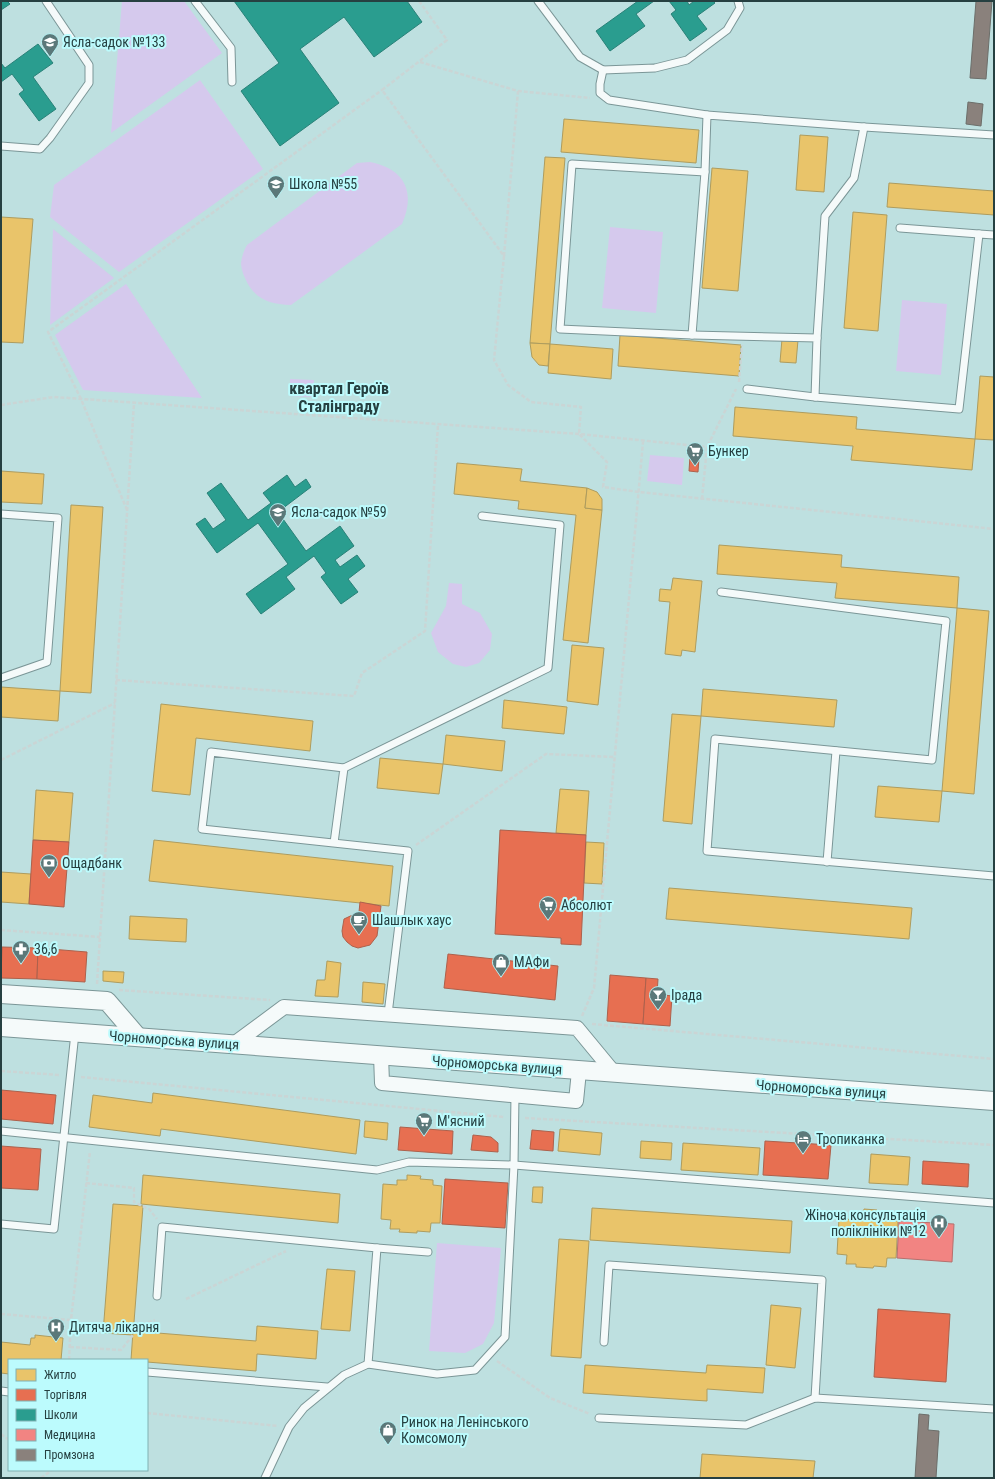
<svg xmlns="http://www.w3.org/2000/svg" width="995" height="1479" font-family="'Roboto Condensed',sans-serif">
<rect width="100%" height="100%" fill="#bee0e0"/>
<g fill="#d5c9ed">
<polygon points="122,1 184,1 222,53 111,133"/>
<polygon points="200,80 263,169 119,272 50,217 54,185"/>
<path d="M370,162c35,7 46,30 32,62l-111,81c-22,-1 -37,-6 -46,-27 -2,-4 -4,-11 -4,-15 1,-7 3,-13 6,-18l110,-82z"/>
<polygon points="610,227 663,232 656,313 602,308"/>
<polygon points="53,229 114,278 50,325"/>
<polygon points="126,284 202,398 83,390 55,335"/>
<polygon points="902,300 947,304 941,375 896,371"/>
<polygon points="290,379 314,380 313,397 290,396"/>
<polygon points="650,455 684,458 682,485 647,481"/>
<polygon points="449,583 462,584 462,604 480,613 492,634 490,650 479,663 466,667 453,664 438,652 431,633 446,606"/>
<polygon points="437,1243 501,1248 494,1323 483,1344 465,1353 429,1351"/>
</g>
<g fill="#e9c46a" stroke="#ae9c5e">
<polygon points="564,119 699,130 696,163 561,152"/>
<polygon points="800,135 828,137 824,192 796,190"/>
<polygon points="545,157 565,158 550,344 530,343"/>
<polygon points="712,168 748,171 738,291 702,288"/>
<polygon points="889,183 994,191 994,215 887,207"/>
<polygon points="853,212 887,215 878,331 844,328"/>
<polygon points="1,217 33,219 23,343 1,342"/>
<polygon points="620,335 741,345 739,376 618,366"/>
<polygon points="782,339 798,340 796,363 780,362"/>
<polygon points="530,343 550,344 548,366 539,365 532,357"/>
<polygon points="550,344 613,349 611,379 548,373"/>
<polygon points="994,371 994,440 975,439 980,376 994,377"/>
<polygon points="735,407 857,417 856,429 975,439 972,470 851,460 853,446 733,436"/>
<polygon points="457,463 522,469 520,481 587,488 585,508 602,510 588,643 563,640 576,515 518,509 519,501 454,494"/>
<polygon points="1,471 44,474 42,504 1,502"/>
<polygon points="587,488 597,492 602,499 602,510 585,508"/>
<polygon points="71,505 103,507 91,693 60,691"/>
<polygon points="719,545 842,555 841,567 959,577 957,608 835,598 837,583 717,574"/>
<polygon points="673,578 702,581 695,652 682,650 681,656 665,654 670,602 659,601 660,589 671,590"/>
<polygon points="957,608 989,611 974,794 942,791"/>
<polygon points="572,645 604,648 598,705 567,701"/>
<polygon points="1,687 60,691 58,721 1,717"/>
<polygon points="703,689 837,700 834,727 701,716"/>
<polygon points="504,700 567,707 564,734 502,728"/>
<polygon points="161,704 313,721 310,751 196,738 190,795 152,791"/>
<polygon points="672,714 701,716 692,824 663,821"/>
<polygon points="446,735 505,741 502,771 443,764"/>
<polygon points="380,758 443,764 439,794 377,788"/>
<polygon points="878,786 942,791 939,822 875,817"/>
<polygon points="560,789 589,791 586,835 556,833"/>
<polygon points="36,790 73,793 69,842 33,840"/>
<polygon points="154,840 393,866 389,906 149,881"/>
<polygon points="586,842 604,843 602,884 584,883"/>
<polygon points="1,872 31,874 29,904 1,902"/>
<polygon points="669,888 912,908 909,939 666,919"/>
<polygon points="130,916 187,919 186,942 129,939"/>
<polygon points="327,961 341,963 338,997 315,996 317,980 325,980"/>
<polygon points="103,971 124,972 123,983 103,981"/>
<polygon points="363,982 385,984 383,1004 362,1002"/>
<polygon points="153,1093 360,1120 356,1154 161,1129 160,1136 89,1127 93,1095 152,1103"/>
<polygon points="365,1121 388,1123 387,1140 364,1137"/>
<polygon points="560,1129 602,1133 600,1155 558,1151"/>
<polygon points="641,1141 672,1143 671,1160 640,1158"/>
<polygon points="683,1143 760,1148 758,1175 681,1170"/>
<polygon points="871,1154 910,1157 908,1185 869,1183"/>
<polygon points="143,1175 340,1194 338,1223 141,1204"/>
<polygon points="407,1175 421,1176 420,1179 433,1180 433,1185 442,1186 440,1223 431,1223 430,1232 417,1231 417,1233 399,1232 400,1229 390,1229 391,1220 381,1219 383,1184 397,1185 397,1180 407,1180"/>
<polygon points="533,1187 543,1187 542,1203 532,1202"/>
<polygon points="113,1204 143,1206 133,1335 103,1333"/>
<polygon points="592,1208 792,1221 790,1253 590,1240"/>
<polygon points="864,1209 877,1210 877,1214 889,1215 889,1220 898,1221 896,1258 887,1258 886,1267 874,1266 873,1268 856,1267 856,1264 846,1264 847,1255 837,1254 839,1218 853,1220 853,1214 863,1215"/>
<polygon points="559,1239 589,1241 581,1358 551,1356"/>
<polygon points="327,1269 355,1271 350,1331 321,1329"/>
<polygon points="771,1305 801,1308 795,1368 766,1365"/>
<polygon points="257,1326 318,1331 316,1359 257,1354 256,1371 147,1362 147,1360 131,1360 133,1331 256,1341"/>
<polygon points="35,1335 63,1338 61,1360 9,1360 9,1374 1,1373 1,1342 30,1345 31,1338 35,1338"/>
<polygon points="585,1365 706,1373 707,1365 765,1368 763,1393 707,1389 707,1401 583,1393"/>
<polygon points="702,1454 815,1461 813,1478 700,1478"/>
</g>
<g fill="#e76f51" stroke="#ad614c">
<polygon points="690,456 699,457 698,472 689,471"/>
<polygon points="500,830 586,835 581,945 561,944 561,938 495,934"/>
<polygon points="33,840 69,842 64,907 29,904"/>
<polygon points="360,902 381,906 377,936 370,945 358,948 352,946 347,942 343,937 342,931 344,919 359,912"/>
<polygon points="2,947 38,948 37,979 1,978"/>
<polygon points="38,948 87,952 85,982 37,979"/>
<polygon points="448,954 558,966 555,1000 444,988"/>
<polygon points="610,975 646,978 643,1024 607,1021"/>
<polygon points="646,978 658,979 657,994 672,996 670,1026 643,1024"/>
<polygon points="1,1090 56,1095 53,1124 1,1119"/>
<polygon points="400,1127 453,1131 452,1154 398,1150"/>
<polygon points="532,1130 554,1132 553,1151 530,1149"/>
<polygon points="473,1135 491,1137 498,1143 498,1152 471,1150"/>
<polygon points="765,1141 831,1145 828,1179 763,1175"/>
<polygon points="1,1146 41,1149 38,1190 1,1188"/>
<polygon points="923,1161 969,1164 968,1187 922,1184"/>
<polygon points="445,1179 508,1183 505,1228 442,1224"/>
<polygon points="878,1309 950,1314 946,1382 874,1377"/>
</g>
<g fill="#2a9d8f" stroke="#298178">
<polygon points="1,1 7,1 10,4 1,10"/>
<polygon points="234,1 407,1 422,22 374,57 344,17 300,49 339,103 280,146 241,91 279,63"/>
<polygon points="638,1 654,1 636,14 645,26 610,51 596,31"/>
<polygon points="669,1 687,1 689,5 694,1 713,1 715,3 697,16 707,29 690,41 671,14 676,10"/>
<polygon points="38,44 53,63 33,77 56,109 39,121 19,94 24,90 12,74 1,82 1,63 5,68"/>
<polygon points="287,475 295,487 306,479 311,487 278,512 306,551 340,526 354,546 335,560 340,567 357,555 365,566 348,579 358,592 341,604 321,577 326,573 314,556 286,577 295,589 261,614 246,594 288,564 258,523 217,553 196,524 205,518 213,529 226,520 207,493 221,483 248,520 271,503 263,493"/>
</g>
<polygon fill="#f28482" stroke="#b5706e" points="899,1221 954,1224 952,1262 897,1258"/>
<g fill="#8a817c" stroke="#6c6e6a">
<polygon points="976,1 992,1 986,79 970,78"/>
<polygon points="968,102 983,104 981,126 966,124"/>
<polygon points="919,1414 929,1415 928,1430 939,1431 936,1478 915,1478"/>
</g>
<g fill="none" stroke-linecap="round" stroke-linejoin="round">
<g stroke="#7b9697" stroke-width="9">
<g id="service">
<polyline points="195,1 231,48 232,82"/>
<polyline points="538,1 580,57 603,70 655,68 687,60 727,30 740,8 738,1"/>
<polyline points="603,70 600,84 600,93 609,100 707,115"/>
<polyline points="994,135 864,127 707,115 705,172 572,164 560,329 692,335 817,338 815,397 959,409 979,234 994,235"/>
<polyline points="1,146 40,149 50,138 89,83 89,65 46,1"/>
<polyline points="900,228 979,234"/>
<polyline points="692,335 705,172"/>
<polyline points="817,338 825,216 854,178 864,127"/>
<polyline points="747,389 815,397"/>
<polyline points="1,514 58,518 47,662 1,678"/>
<polyline points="721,592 946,621 932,760 715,739 707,851 994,876"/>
<polyline points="344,768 548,668 560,525 482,516"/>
<polyline points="334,843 344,768 211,752 202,829 408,851 388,1014"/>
<polyline points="827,862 836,751"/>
<polyline points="1,1131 377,1170 409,1162 514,1165 994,1203"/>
<polyline points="1,1224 54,1229 75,1033"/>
<polyline points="377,1248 428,1252"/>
<polyline points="157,1296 162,1227 377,1248 368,1364"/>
<polyline points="604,1342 609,1265 822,1280 815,1398"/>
<polyline points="147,1372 327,1387"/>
<polyline points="1,1391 9,1392"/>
<polyline points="599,1418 746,1425 815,1398 994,1409"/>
<polyline points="265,1478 289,1427 304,1408 344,1375 368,1364 437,1374 475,1370 505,1337 514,1165 515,1095"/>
</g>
</g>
<g stroke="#7b9697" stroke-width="16">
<g id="minor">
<polyline points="234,1044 284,1007 577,1028 615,1074"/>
<polyline points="381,1055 382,1083 576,1101 579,1071"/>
</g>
</g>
<g stroke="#7b9697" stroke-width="20">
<g id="tertiary">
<polyline points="1,994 107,1001 138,1037"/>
<polyline points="1,1027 994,1101"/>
</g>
</g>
<g stroke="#cad5d5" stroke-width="2.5" stroke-dasharray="4 2" stroke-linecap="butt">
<polyline points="419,1 447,40 382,90 504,256 494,360 508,385 531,402 581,407 579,434 607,462 603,487 639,492 994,529"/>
<polyline points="420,62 518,91 590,98"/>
<polyline points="504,256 518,91"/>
<polyline points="739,382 742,345"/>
<polyline points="1,405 54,397 579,434 707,447"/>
<polyline points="702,499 707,447 736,389"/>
<polyline points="127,510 81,399 48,332 382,90"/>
<polyline points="116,680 354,696 362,673 425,631 438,424"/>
<polyline points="1,760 115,703"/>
<polyline points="416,845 546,754 615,757"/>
<polyline points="1,930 100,937"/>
<polyline points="97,984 134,403"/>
<polyline points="119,990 270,1000"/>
<polyline points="582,1016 594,988 643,442"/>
<polyline points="592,1024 994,1059"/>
<polyline points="1,1071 60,1075"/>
<polyline points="81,1077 504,1117"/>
<polyline points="525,1118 994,1145"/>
<polyline points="86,1183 134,1188 134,1202 149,1209 157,1219"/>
<polyline points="186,1299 286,1251"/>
<polyline points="1,1314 71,1320"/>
<polyline points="133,1331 137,1326 155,1320"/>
<polyline points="70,1347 121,1350 133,1335"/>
<polyline points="69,1360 71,1320 90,1151"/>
<polyline points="497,1361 550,1398 590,1414"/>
<polyline points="147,1413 278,1426"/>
<polyline points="1,1434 9,1440"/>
<polyline points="41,1478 52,1470"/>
</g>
<use href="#service" stroke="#f5fafa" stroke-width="7"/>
<use href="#minor" stroke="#f5fafa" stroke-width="14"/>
<use href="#tertiary" stroke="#f5fafa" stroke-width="18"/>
</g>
<defs>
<g id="school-pin" transform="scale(0.9)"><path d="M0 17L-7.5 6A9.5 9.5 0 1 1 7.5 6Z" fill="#5b7879" stroke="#bcfbfd"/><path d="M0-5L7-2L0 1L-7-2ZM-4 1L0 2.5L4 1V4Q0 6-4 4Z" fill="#fff"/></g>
<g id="supermarket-pin" transform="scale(0.9)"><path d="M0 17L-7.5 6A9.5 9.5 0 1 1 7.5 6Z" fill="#5b7879" stroke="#bcfbfd"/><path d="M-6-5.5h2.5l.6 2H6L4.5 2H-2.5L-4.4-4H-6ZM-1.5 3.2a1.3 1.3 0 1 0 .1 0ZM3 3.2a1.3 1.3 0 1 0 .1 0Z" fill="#fff"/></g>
<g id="bank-pin" transform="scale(0.9)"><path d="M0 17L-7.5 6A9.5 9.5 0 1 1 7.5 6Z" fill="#5b7879" stroke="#bcfbfd"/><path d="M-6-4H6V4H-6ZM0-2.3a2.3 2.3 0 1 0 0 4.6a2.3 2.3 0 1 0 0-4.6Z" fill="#fff"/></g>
<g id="cafe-pin" transform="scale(0.9)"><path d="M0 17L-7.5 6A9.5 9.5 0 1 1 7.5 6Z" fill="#5b7879" stroke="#bcfbfd"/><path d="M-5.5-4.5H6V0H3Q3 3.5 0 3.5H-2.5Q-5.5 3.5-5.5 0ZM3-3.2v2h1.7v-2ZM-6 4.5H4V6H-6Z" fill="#fff"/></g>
<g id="pharmacy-pin" transform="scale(0.9)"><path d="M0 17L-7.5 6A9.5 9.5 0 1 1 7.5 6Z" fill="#5b7879" stroke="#bcfbfd"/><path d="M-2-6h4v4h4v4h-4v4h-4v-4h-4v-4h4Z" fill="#fff"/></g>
<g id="shop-pin" transform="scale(0.9)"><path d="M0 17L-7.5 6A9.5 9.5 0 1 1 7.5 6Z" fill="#5b7879" stroke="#bcfbfd"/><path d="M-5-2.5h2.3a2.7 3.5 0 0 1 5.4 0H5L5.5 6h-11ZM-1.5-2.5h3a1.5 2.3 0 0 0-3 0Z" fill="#fff"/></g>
<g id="bar-pin" transform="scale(0.9)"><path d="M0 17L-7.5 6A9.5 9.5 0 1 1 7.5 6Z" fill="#5b7879" stroke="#bcfbfd"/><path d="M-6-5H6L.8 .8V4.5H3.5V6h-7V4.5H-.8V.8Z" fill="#fff"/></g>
<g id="hotel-pin" transform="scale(0.9)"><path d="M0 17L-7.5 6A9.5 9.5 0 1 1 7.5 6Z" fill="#5b7879" stroke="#bcfbfd"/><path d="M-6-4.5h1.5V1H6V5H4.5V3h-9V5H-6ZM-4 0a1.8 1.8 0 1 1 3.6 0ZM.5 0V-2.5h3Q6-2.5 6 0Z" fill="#fff"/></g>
<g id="hospital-pin" transform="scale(0.9)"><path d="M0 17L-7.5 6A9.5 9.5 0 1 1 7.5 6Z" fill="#5b7879" stroke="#bcfbfd"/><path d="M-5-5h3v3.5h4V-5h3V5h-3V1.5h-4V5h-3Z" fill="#fff"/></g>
</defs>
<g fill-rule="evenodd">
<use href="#school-pin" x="50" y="42"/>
<use href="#school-pin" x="276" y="184"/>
<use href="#supermarket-pin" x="695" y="451"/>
<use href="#school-pin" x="278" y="512"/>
<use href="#bank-pin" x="49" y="863"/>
<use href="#supermarket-pin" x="548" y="905"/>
<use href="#cafe-pin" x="359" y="920"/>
<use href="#pharmacy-pin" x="21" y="949"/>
<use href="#shop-pin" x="501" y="962"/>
<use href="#bar-pin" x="658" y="995"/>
<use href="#supermarket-pin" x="424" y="1121"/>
<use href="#hotel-pin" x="803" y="1139"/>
<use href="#hospital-pin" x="939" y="1223"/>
<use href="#hospital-pin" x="56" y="1327"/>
<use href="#shop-pin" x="388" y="1430"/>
</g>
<g text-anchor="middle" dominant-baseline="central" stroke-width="4" stroke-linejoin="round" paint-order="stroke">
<g font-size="14" fill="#264041" stroke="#bcfbfd" text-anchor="start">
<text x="63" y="42">Ясла-садок №133</text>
<text x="289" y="184">Школа №55</text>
<text x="708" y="451">Бункер</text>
<text x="291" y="512">Ясла-садок №59</text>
<text x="62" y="863">Ощадбанк</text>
<text x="561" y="905">Абсолют</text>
<text x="372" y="920">Шашлык хаус</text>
<text x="34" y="949">36,6</text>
<text x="514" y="962">МАФи</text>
<text x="671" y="995">Ірада</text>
<text x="437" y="1121">М'ясний</text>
<text x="816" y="1139">Тропиканка</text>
<text x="926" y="1215" text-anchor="end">Жіноча консультація<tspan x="926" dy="16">поліклініки №12</tspan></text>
<text x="69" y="1327">Дитяча лікарня</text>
<text x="401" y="1422">Ринок на Ленінського<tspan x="401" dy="16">Комсомолу</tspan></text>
</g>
<g font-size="14" fill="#264041" stroke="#bcfbfd">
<text transform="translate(174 1040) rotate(4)">Чорноморська вулиця</text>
<text transform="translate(497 1065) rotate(4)">Чорноморська вулиця</text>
<text transform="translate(821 1089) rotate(4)">Чорноморська вулиця</text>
</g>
<g font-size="16" font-weight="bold" fill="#264041" stroke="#bcfbfd">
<text x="339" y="388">квартал Героїв<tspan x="339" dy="18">Сталінграду</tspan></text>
</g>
</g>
<rect width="995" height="1479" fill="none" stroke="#264041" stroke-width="4"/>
<rect x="8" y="1359" width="140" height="112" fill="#bcfbfd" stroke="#80b0b2"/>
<rect x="16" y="1369" width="20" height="12" fill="#e9c46a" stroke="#80b0b2"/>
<text x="44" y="1379" font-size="12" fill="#264041">Житло</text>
<rect x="16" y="1389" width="20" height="12" fill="#e76f51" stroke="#80b0b2"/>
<text x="44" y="1399" font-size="12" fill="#264041">Торгівля</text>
<rect x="16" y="1409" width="20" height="12" fill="#2a9d8f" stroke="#80b0b2"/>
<text x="44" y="1419" font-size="12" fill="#264041">Школи</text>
<rect x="16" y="1429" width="20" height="12" fill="#f28482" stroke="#80b0b2"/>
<text x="44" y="1439" font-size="12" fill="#264041">Медицина</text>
<rect x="16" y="1449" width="20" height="12" fill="#8a817c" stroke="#80b0b2"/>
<text x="44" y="1459" font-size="12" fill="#264041">Промзона</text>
</svg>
